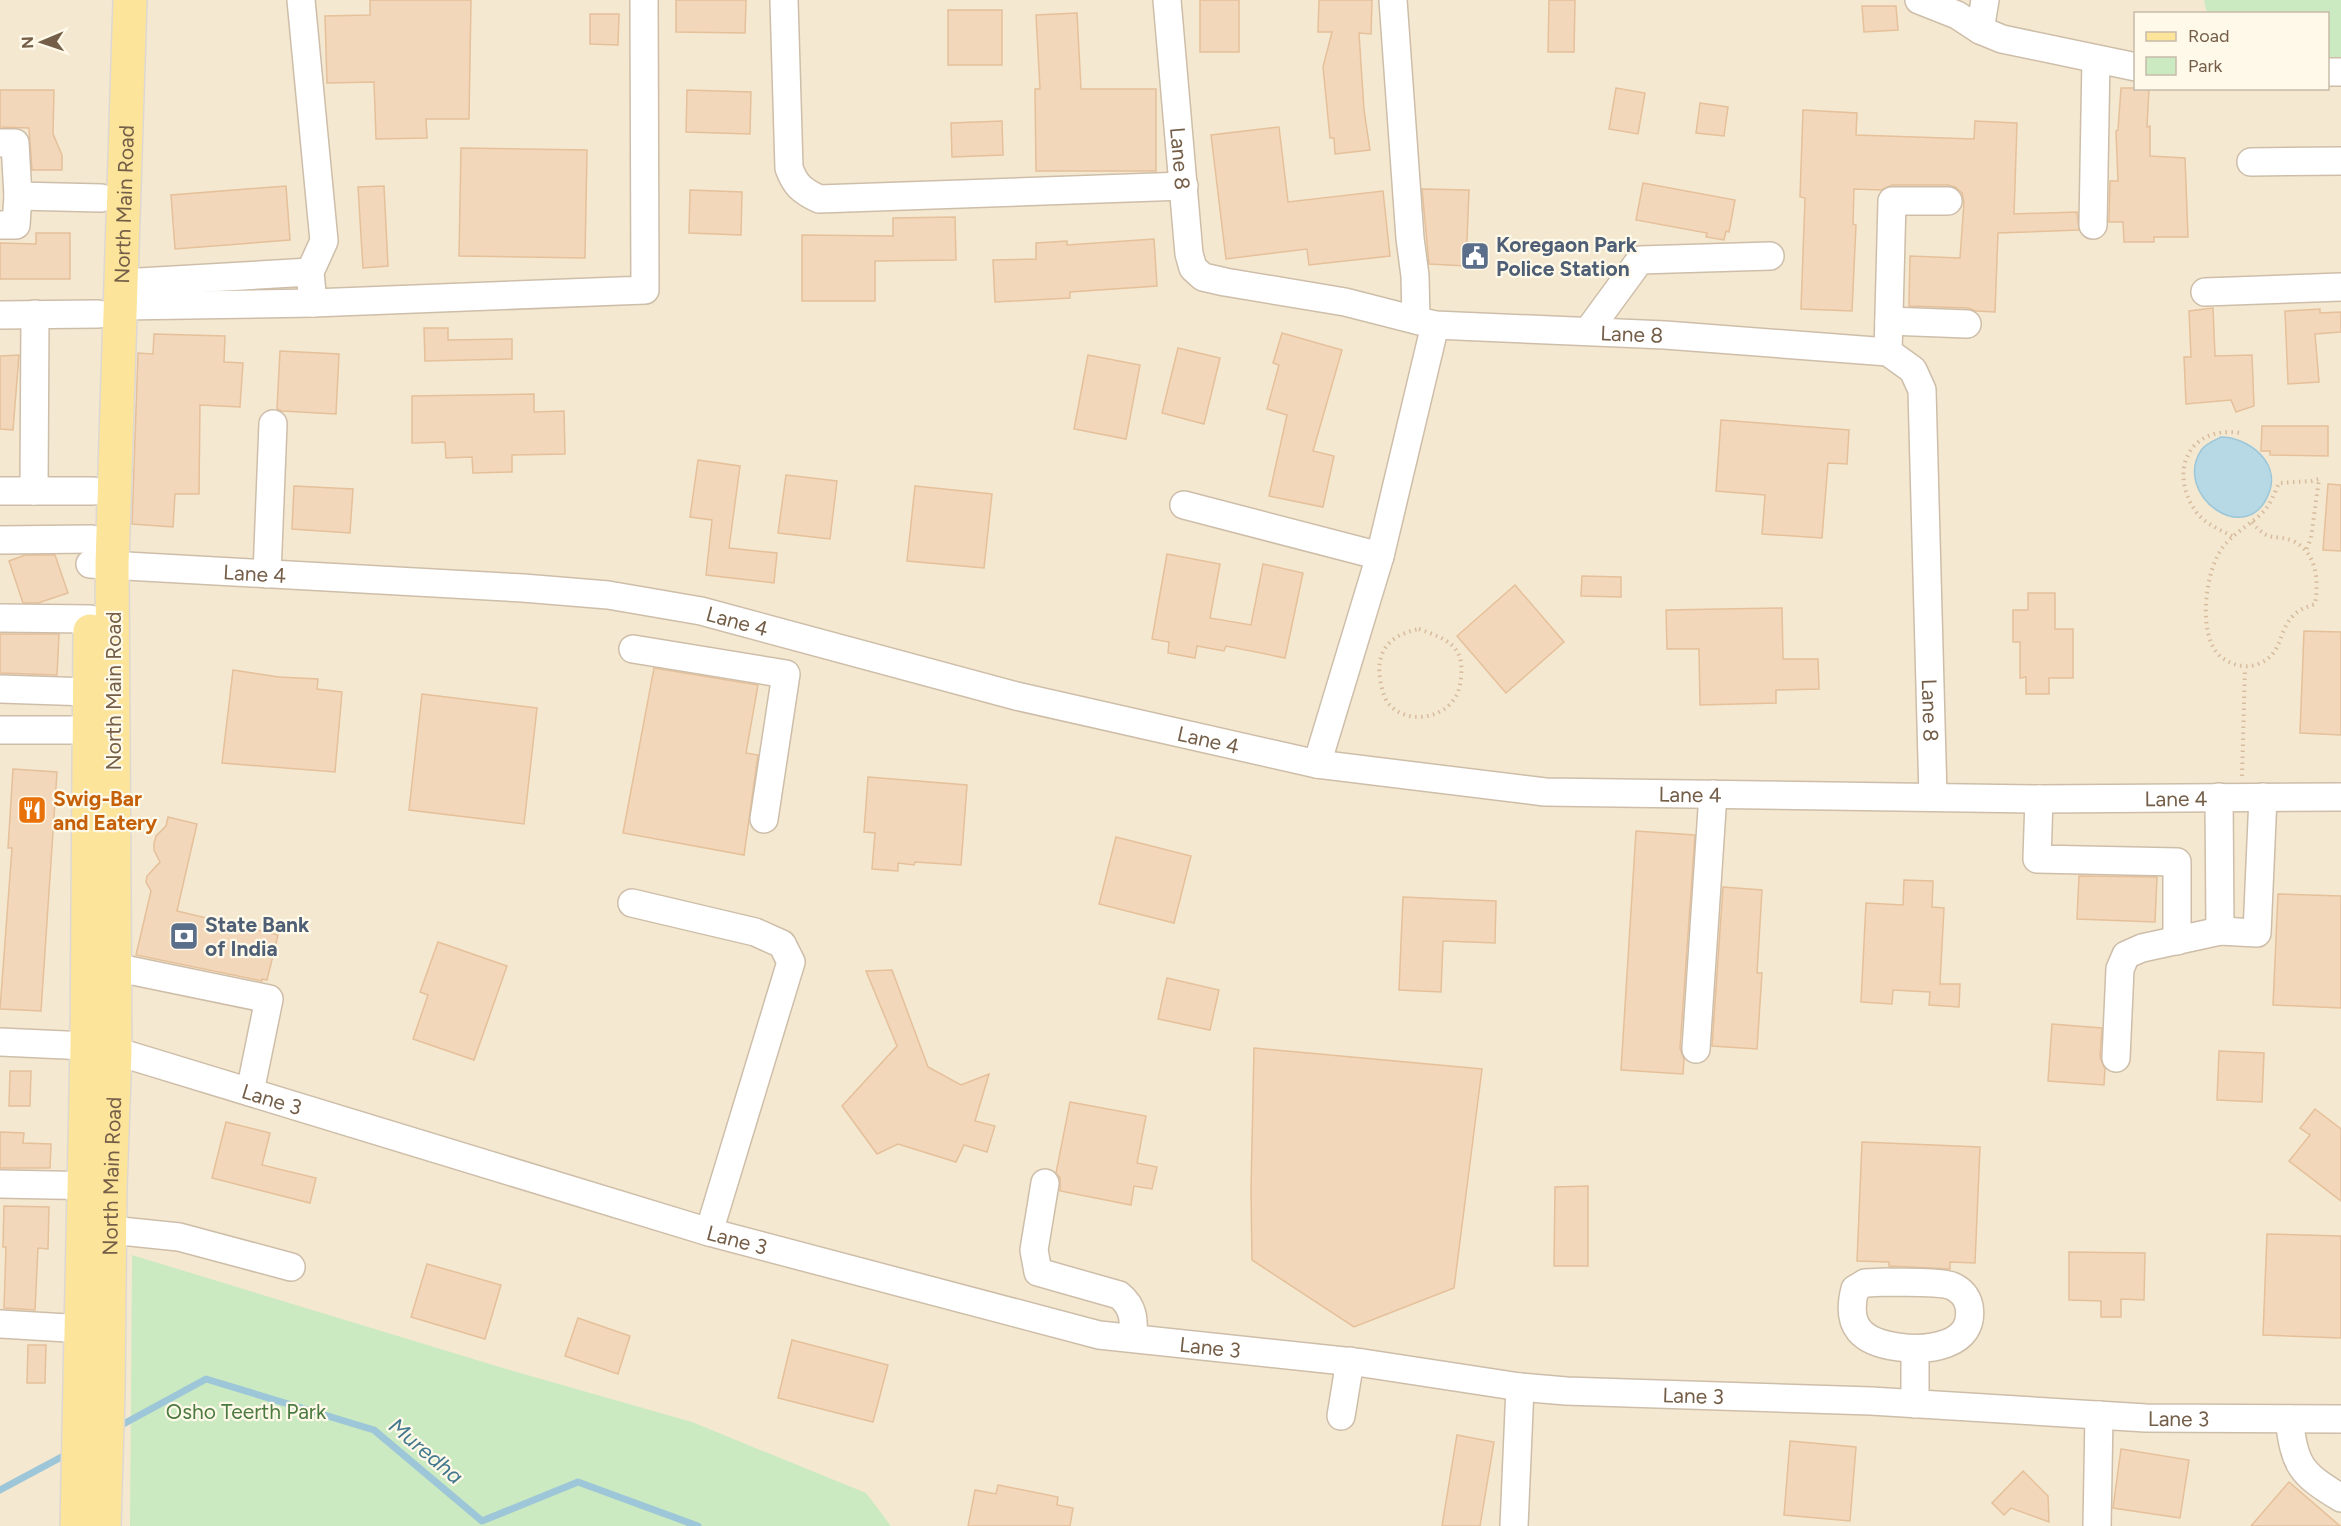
<svg xmlns="http://www.w3.org/2000/svg" width="2341" height="1526" font-family="Figtree,sans-serif">
<rect width="100%" height="100%" fill="#fcf6e2"/>
<path fill="#f4e8d1" fill-rule="evenodd" d="M0,0h2341v1526h-2341zM2136,14h192v74h-192z"/>
<g fill="#cceac1">
<polygon points="2204,0 2341,0 2341,86 2328,86 2328,14 2207,13"/>
<polygon points="132,1255 503,1368 692,1422 866,1493 891,1526 130,1526"/>
</g>
<path fill="#b7d9e6" stroke="#9dc7d8" stroke-width="1.5" d="M2221,437c26,0 58,24 49,53 -20,62 -100,5 -68,-41 4,-5 13,-9 19,-12z"/>
<g fill="none" stroke-linecap="round" stroke-linejoin="round">
<g stroke="#9dc7d8" stroke-width="7">
<polyline points="116,1428 206,1379 374,1430 482,1521 578,1482 698,1526"/>
<polyline points="0,1490 69,1453"/>
</g>
</g>
<g fill="#f2d7ba" stroke="#e5c09a" stroke-width="1.5">
<polygon points="370,0 471,0 469,119 426,119 427,138 376,139 374,82 327,83 325,16 370,15"/>
<polygon points="676,0 746,0 745,33 676,32"/>
<rect x="1200" y="0" width="39" height="52"/>
<polygon points="1319,0 1372,0 1371,34 1359,33 1364,110 1370,150 1335,154 1334,138 1330,138 1323,67 1332,32 1318,32"/>
<polygon points="1549,0 1575,0 1574,52 1548,52"/>
<polygon points="1862,6 1896,6 1898,30 1864,32"/>
<rect x="948" y="10" width="54" height="55"/>
<polygon points="1077,13 1081,89 1156,89 1156,171 1036,171 1035,89 1040,89 1036,15"/>
<polygon points="590,14 619,14 618,45 590,44"/>
<polygon points="1616,88 1645,93 1638,134 1609,129"/>
<polygon points="2121,88 2149,88 2147,127 2150,126 2150,156 2185,158 2188,237 2154,237 2154,242 2124,242 2123,222 2109,222 2110,181 2118,181 2116,131 2118,130"/>
<polygon points="0,90 54,90 53,134 62,155 62,170 32,170 29,128 0,127"/>
<polygon points="687,90 751,92 750,134 686,132"/>
<polygon points="1700,103 1728,107 1724,136 1696,133"/>
<polygon points="1803,110 1857,113 1856,135 1974,139 1975,121 2017,123 2014,214 2077,212 2079,230 1998,233 1995,312 1976,311 1968,308 1909,306 1910,256 1960,258 1964,202 1962,193 1955,187 1948,185 1892,185 1881,190 1854,189 1853,224 1856,225 1852,311 1801,309 1805,198 1800,197"/>
<polygon points="1002,121 1003,155 952,157 951,123"/>
<polygon points="1279,127 1288,202 1383,191 1390,256 1309,265 1307,249 1226,259 1211,135"/>
<polygon points="461,148 587,150 585,258 459,256"/>
<polygon points="1643,183 1735,200 1729,232 1726,231 1724,240 1706,237 1707,233 1636,220"/>
<polygon points="286,186 290,240 175,249 171,195"/>
<polygon points="384,186 388,266 363,268 358,187"/>
<polygon points="1422,189 1469,190 1466,266 1429,264"/>
<polygon points="690,190 742,192 741,235 689,233"/>
<polygon points="955,217 956,260 875,261 875,301 802,301 802,235 893,236 893,218"/>
<polygon points="36,233 70,233 70,279 0,279 0,243 36,244"/>
<polygon points="1154,239 1157,286 1070,292 1070,298 995,302 993,260 1036,259 1036,243 1067,241 1067,245"/>
<polygon points="2213,308 2215,356 2252,355 2254,406 2236,412 2231,400 2186,404 2184,357 2191,357 2189,311"/>
<polygon points="2320,309 2320,313 2341,312 2341,332 2315,334 2319,382 2288,384 2285,311"/>
<polygon points="424,328 448,328 448,340 512,339 512,359 425,361"/>
<polygon points="1282,333 1342,350 1313,451 1334,456 1323,507 1269,496 1287,415 1267,409 1279,365 1273,363"/>
<polygon points="154,334 225,336 224,362 243,363 240,407 200,405 199,494 175,494 173,527 132,524 138,353 153,354"/>
<polygon points="1178,348 1220,358 1204,424 1162,413"/>
<polygon points="280,351 339,354 336,414 282,411 277,409"/>
<polygon points="19,355 13,430 0,429 0,356"/>
<polygon points="1088,355 1140,365 1126,439 1074,429"/>
<polygon points="534,394 534,412 564,411 565,454 512,455 512,472 473,473 472,457 446,458 445,442 412,443 412,396"/>
<polygon points="1721,420 1849,430 1847,464 1828,463 1822,538 1762,534 1765,495 1716,491"/>
<polygon points="2262,426 2328,426 2328,456 2270,455 2270,451 2261,451"/>
<polygon points="698,460 740,466 729,548 777,553 774,583 706,575 712,520 690,517"/>
<polygon points="786,475 837,481 830,539 778,533"/>
<polygon points="2328,484 2341,485 2341,551 2323,550"/>
<polygon points="294,486 353,489 350,533 292,529"/>
<polygon points="915,486 992,494 984,568 907,561"/>
<polygon points="1167,554 1220,564 1210,618 1251,625 1263,564 1303,573 1285,658 1226,646 1224,651 1197,646 1195,658 1168,653 1169,642 1152,639"/>
<polygon points="25,555 55,555 68,593 38,603 23,603 9,561"/>
<polygon points="1582,576 1621,577 1621,597 1581,596"/>
<polygon points="1515,585 1564,642 1506,693 1457,636"/>
<polygon points="2028,593 2055,593 2055,629 2073,629 2073,678 2049,678 2049,694 2026,694 2026,677 2020,678 2020,642 2013,642 2013,610 2028,610"/>
<polygon points="1782,608 1783,659 1818,659 1819,689 1776,690 1776,703 1700,705 1699,649 1667,649 1666,610"/>
<polygon points="2304,631 2341,632 2341,735 2300,733"/>
<polygon points="0,634 59,634 57,675 0,673"/>
<polygon points="654,668 758,685 746,753 758,755 744,855 623,833"/>
<polygon points="233,670 279,677 318,679 317,689 342,692 335,772 222,763"/>
<polygon points="422,694 537,708 524,824 409,810"/>
<polygon points="13,769 57,772 41,1011 0,1009 12,848 8,848"/>
<polygon points="868,777 967,785 961,865 915,862 914,865 898,863 898,871 872,869 875,833 864,832"/>
<polygon points="168,817 197,824 177,911 278,935 267,980 262,979 262,981 136,955 151,891 146,882 147,876 160,862 154,850 154,843 156,836 166,826"/>
<polygon points="1636,831 1695,835 1680,1048 1684,1059 1683,1074 1621,1070"/>
<polygon points="1116,837 1191,856 1174,923 1099,904"/>
<polygon points="2079,876 2157,877 2155,922 2077,919"/>
<polygon points="1904,880 1933,881 1932,907 1944,908 1940,984 1960,984 1959,1007 1929,1005 1930,992 1893,990 1892,1004 1861,1002 1866,903 1903,905"/>
<polygon points="1723,887 1762,890 1757,973 1762,973 1757,1049 1712,1046"/>
<polygon points="2278,894 2341,896 2341,1008 2273,1005"/>
<polygon points="1403,897 1496,901 1495,943 1443,941 1441,992 1399,990"/>
<polygon points="438,942 507,966 474,1060 413,1039 428,995 420,992"/>
<polygon points="892,970 928,1067 961,1085 989,1074 975,1121 995,1126 987,1152 964,1145 956,1162 898,1144 877,1154 842,1106 897,1046 866,971"/>
<polygon points="1167,978 1219,990 1210,1030 1158,1019"/>
<polygon points="2052,1024 2102,1028 2100,1057 2105,1069 2104,1085 2048,1081"/>
<polygon points="1254,1048 1482,1069 1454,1288 1354,1327 1252,1260 1251,1190"/>
<polygon points="2219,1051 2264,1053 2262,1102 2217,1100"/>
<polygon points="10,1071 31,1071 30,1106 9,1106"/>
<polygon points="1070,1102 1146,1116 1137,1163 1157,1167 1152,1189 1134,1186 1131,1205 1060,1191 1060,1178 1056,1173"/>
<polygon points="2315,1109 2341,1129 2341,1201 2289,1161 2310,1135 2300,1128"/>
<polygon points="226,1122 270,1133 262,1165 316,1178 310,1203 212,1178"/>
<polygon points="0,1132 24,1133 23,1143 51,1144 50,1168 0,1168"/>
<polygon points="1862,1142 1980,1147 1975,1263 1950,1262 1950,1269 1889,1266 1889,1262 1857,1261"/>
<polygon points="1588,1186 1588,1266 1554,1266 1555,1187"/>
<polygon points="4,1206 49,1207 48,1249 38,1248 35,1310 4,1308 6,1247 3,1247"/>
<polygon points="2267,1234 2341,1236 2341,1338 2263,1335"/>
<polygon points="2069,1252 2145,1253 2144,1300 2121,1299 2121,1317 2101,1317 2101,1301 2069,1300"/>
<polygon points="427,1264 501,1285 485,1339 411,1317"/>
<polygon points="578,1318 630,1336 618,1374 565,1356"/>
<polygon points="792,1340 888,1365 873,1422 778,1398"/>
<polygon points="28,1345 46,1345 45,1383 27,1383"/>
<polygon points="1457,1435 1494,1442 1480,1526 1442,1526"/>
<polygon points="1790,1441 1856,1447 1850,1521 1784,1515"/>
<polygon points="2121,1449 2189,1460 2180,1518 2113,1508"/>
<polygon points="2023,1471 2048,1496 2049,1522 2011,1508 2004,1515 1992,1503"/>
<polygon points="2289,1482 2340,1526 2251,1526"/>
<polygon points="998,1485 1058,1497 1057,1505 1073,1508 1070,1526 968,1526 975,1490 996,1494"/>
</g>
<g fill="none" stroke-linecap="round" stroke-linejoin="round">
<g stroke="#cebea9" stroke-width="30">
<g id="minor">
<polyline points="301,0 324,241 310,272 313,303"/>
<path d="M784,0l5,168c6,17 13,23 30,31l365,-13"/>
<path id="s1" d="M1167,0l22,254 4,14 10,9 22,5 120,20 90,23 230,10 223,17 25,18 9,20 11,407"/>
<polyline points="1393,0 1410,238 1415,276 1416,320"/>
<polyline points="1919,0 1957,15 1980,30 2002,39 2136,67"/>
<polyline points="1980,30 1985,0"/>
<polyline points="2328,72 2341,72"/>
<polyline points="0,143 15,143 18,196 16,225 0,225"/>
<polyline points="2251,162 2341,161"/>
<polyline points="18,196 101,198"/>
<polyline points="2093,225 2096,59"/>
<polyline points="122,283 310,272"/>
<polyline points="2205,292 2341,287"/>
<polyline points="121,306 313,303 645,290 644,0"/>
<polyline points="0,315 98,314"/>
<polyline points="1889,321 1967,324"/>
<polyline points="1588,331 1640,260 1770,256"/>
<polyline points="1888,352 1892,201 1948,201"/>
<polyline points="0,491 93,491"/>
<polyline points="34,491 35,314"/>
<polyline points="1184,505 1380,556"/>
<polyline points="0,540 91,539"/>
<path id="s2" d="M90,564l433,24 85,7 93,16 315,85 301,68 228,28 494,7 302,-2"/>
<polyline points="267,574 273,424"/>
<polyline points="0,618 90,619"/>
<polyline points="633,649 786,674 764,819"/>
<polyline points="0,689 89,692"/>
<polyline points="0,730 89,730"/>
<polyline points="1317,764 1380,556 1435,325"/>
<polyline points="2219,797 2220,931"/>
<polyline points="2039,799 2037,859 2177,862 2177,941"/>
<polyline points="632,903 755,932 782,944 791,962 709,1232"/>
<polyline points="114,967 269,999 250,1092"/>
<polyline points="0,1042 87,1046"/>
<polyline points="1696,1049 1713,794"/>
<path id="s3" d="M115,1051l594,181 390,103 264,28 157,24 46,4 305,10 275,17 195,1"/>
<polyline points="2116,1058 2120,969 2126,955 2142,948 2220,931 2257,933 2263,797"/>
<path d="M1045,1183l-11,67 4,22 81,23c15,12 15,25 14,43"/>
<polyline points="0,1184 103,1186"/>
<polyline points="111,1230 179,1237 291,1267"/>
<path d="M1887,1282c16,1 52,-1 65,4 9,4 15,11 17,20 7,41 -43,45 -71,41 -36,-5 -53,-20 -43,-58l10,-6z"/>
<polyline points="0,1324 101,1330"/>
<polyline points="1915,1404 1915,1350"/>
<polyline points="1341,1416 1350,1361"/>
<path d="M2289,1419c6,47 11,54 52,79"/>
<polyline points="1514,1526 1520,1387"/>
<polyline points="2097,1526 2099,1415"/>
</g>
</g>
<g stroke="#ded8d3" stroke-width="36">
<g id="major">
<polyline points="77,1526 87,1046 90,631"/>
<path id="s4" d="M104,1526l4,-133 2,-207 5,-135 -3,-486 18,-565"/>
</g>
</g>
<g stroke="#d7bb9d" stroke-width="4" stroke-dasharray="1.5 4.5" stroke-linecap="butt">
<path d="M2252,522c18,22 22,11 41,19 24,11 26,41 22,63 -8,3 -15,5 -20,10 -18,16 -11,40 -37,50 -13,5 -27,1 -38,-8 -23,-21 -15,-86 3,-109 11,-14 25,-21 38,-33 9,-8 13,-20 18,-31l33,-2 7,-2 -8,59 -5,13"/>
<path d="M2232,536c-12,-6 -26,-12 -35,-23 -29,-39 -10,-88 43,-80"/>
<path d="M1419,629c27,10 46,16 42,49 -1,10 -3,17 -10,25 -14,16 -42,19 -58,5 -8,-6 -10,-15 -12,-24 -7,-32 8,-49 38,-55z"/>
<polyline points="2242,776 2245,668"/>
</g>
<use href="#minor" stroke="#fff" stroke-width="27"/>
<use href="#major" stroke="#fce49a" stroke-width="33"/>
</g>
<defs>
<g id="civic-square" transform="scale(1.5)"><rect x="-9" y="-9" width="18" height="18" rx="4" fill="#5c6f8a" stroke="#fff9e9"/><path d="M-.6-6.5H3V-4.5H.6V-3L4-1V1h2V6H-6V1h2V-1L-.6-3ZM-1.2 2.5V6h2.4V2.5Z" fill="#fff"/></g>
<g id="restaurant-square" transform="scale(1.5)"><rect x="-9" y="-9" width="18" height="18" rx="4" fill="#e8710a" stroke="#fff9e9"/><path d="M-5-6h1v4h1v-4h1v4h1v-4h1v5L-1.5 .5V6h-2V.5L-5-1ZM5-6V6H3V1.5H1.5Q1.5-4 5-6Z" fill="#fff"/></g>
<g id="bank-square" transform="scale(1.5)"><rect x="-9" y="-9" width="18" height="18" rx="4" fill="#5c6f8a" stroke="#fff9e9"/><path d="M-6-4H6V4H-6ZM0-2.3a2.3 2.3 0 1 0 0 4.6a2.3 2.3 0 1 0 0-4.6Z" fill="#fff"/></g>
</defs>
<g fill-rule="evenodd">
<use href="#civic-square" x="1475" y="256"/>
<use href="#restaurant-square" x="32" y="810"/>
<use href="#bank-square" x="184" y="936"/>
</g>
<g text-anchor="middle" dominant-baseline="central" stroke-width="4.5" stroke-linejoin="round" paint-order="stroke">
<g font-size="21" fill="#745e48" stroke="#fff9e9">
<text stroke="none"><textPath href="#s1" startOffset="159">Lane 8</textPath></text>
<text stroke="none"><textPath href="#s4" startOffset="1322">North Main Road</textPath></text>
<text stroke="none"><textPath href="#s1" startOffset="717">Lane 8</textPath></text>
<text stroke="none"><textPath href="#s2" startOffset="165">Lane 4</textPath></text>
<text stroke="none"><textPath href="#s2" startOffset="651">Lane 4</textPath></text>
<text transform="translate(113 691) rotate(-90)">North Main Road</text>
<text stroke="none"><textPath href="#s1" startOffset="1347">Lane 8</textPath></text>
<text stroke="none"><textPath href="#s2" startOffset="1137">Lane 4</textPath></text>
<text stroke="none"><textPath href="#s2" startOffset="1623">Lane 4</textPath></text>
<text stroke="none"><textPath href="#s2" startOffset="2109">Lane 4</textPath></text>
<text stroke="none"><textPath href="#s3" startOffset="164">Lane 3</textPath></text>
<text stroke="none"><textPath href="#s4" startOffset="350">North Main Road</textPath></text>
<text stroke="none"><textPath href="#s3" startOffset="650">Lane 3</textPath></text>
<text stroke="none"><textPath href="#s3" startOffset="1136">Lane 3</textPath></text>
<text stroke="none"><textPath href="#s3" startOffset="1622">Lane 3</textPath></text>
<text stroke="none"><textPath href="#s3" startOffset="2108">Lane 3</textPath></text>
</g>
<g font-size="21" font-weight="bold" fill="#4e5e75" stroke="#fff9e9" text-anchor="start">
<text x="1496" y="244">Koregaon Park<tspan x="1496" dy="24">Police Station</tspan></text>
<text x="205" y="924">State Bank<tspan x="205" dy="24">of India</tspan></text>
</g>
<g font-size="21" font-weight="bold" fill="#c56008" stroke="#fff9e9" text-anchor="start">
<text x="53" y="798">Swig-Bar<tspan x="53" dy="24">and Eatery</tspan></text>
</g>
<g font-size="21" fill="#4b7a41" stroke="#fff9e9">
<text x="246" y="1411">Osho Teerth Park</text>
</g>
<g font-size="22" font-style="italic" fill="#44798f" stroke="#fff9e9">
<text transform="translate(426 1451) rotate(40)">Muredha</text>
</g>
</g>
<rect x="2134" y="12" width="195" height="78" fill="#fff9e9" stroke="#c7bba9" stroke-width="1.5"/>
<rect x="2146" y="32" width="30" height="9" fill="#fce49a" stroke="#c7bba9" stroke-width="1.5"/>
<text x="2188" y="42" font-size="18" fill="#745e48">Road</text>
<rect x="2146" y="57" width="30" height="18" fill="#cceac1" stroke="#c7bba9" stroke-width="1.5"/>
<text x="2188" y="72" font-size="18" fill="#745e48">Park</text>
<g transform="translate(42 42) rotate(268)" stroke="#fff9e9" stroke-width="4.5" paint-order="stroke">
<path d="M0-4.5L10 22L0 15L-10 22Z" fill="#745e48"/>
<text y="-9" font-size="16" font-weight="bold" text-anchor="middle" fill="#745e48">N</text>
</g>
</svg>
